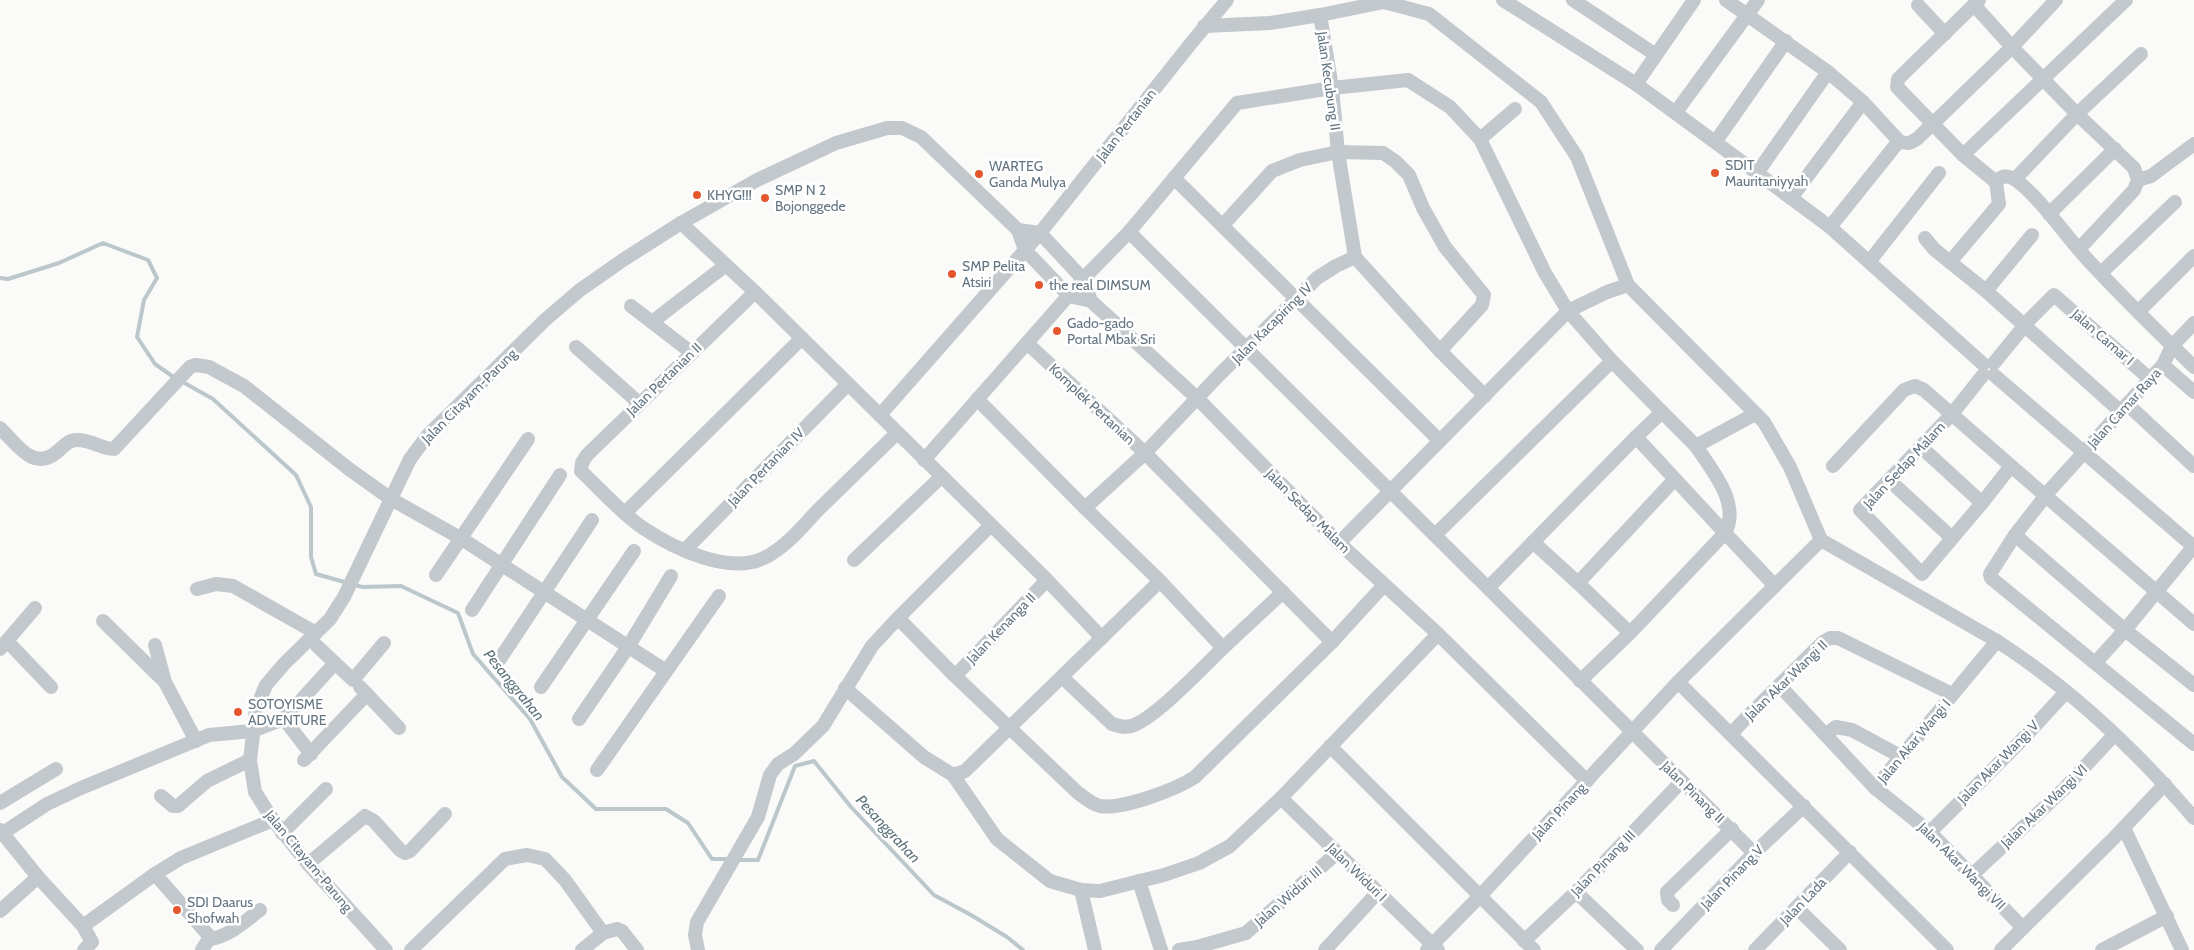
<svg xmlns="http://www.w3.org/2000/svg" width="2194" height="950" font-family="Cabin,sans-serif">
<rect width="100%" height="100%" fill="#fafaf8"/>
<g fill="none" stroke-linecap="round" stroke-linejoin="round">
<g stroke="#bbc7cb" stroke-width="4">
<polyline points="0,278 8,279 59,263 103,243 148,260 157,278 144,300 137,337 155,364 175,378"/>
<polyline points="181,381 213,399 296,475 311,507 311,557 316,574 362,587 401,586 458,613 473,654 530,719 562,777 596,809 666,809 688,823 712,859 729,859"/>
<polyline points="738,860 758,860 795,766 814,761 851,807 934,895 971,915 1007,937 1023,950"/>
</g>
<g stroke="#c3c8cc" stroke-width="14">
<polyline points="1503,0 1636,84 1791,198 1830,227 1983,364"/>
<polyline points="1573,0 1656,55"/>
<path d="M1726,0l102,72 35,30 36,39c8,4 12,2 19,-3l94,-91 -38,-42"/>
<polyline points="1979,0 1898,79 1897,87 1963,155 1996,182 1999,204 1950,262 1986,291 2120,411"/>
<polyline points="2056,0 2012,47 2077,114 2134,168 2138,180 2134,190 2079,249"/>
<polyline points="1918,5 1945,34"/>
<polyline points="1204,26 1270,23 1320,15"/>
<polyline points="1636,84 1694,0"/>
<polyline points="1676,112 1758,0"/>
<polyline points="1480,139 1515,109"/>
<polyline points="1716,141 1786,41"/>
<polyline points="1963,155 2126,0"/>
<polyline points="1757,173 1828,72"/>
<polyline points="1174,178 1440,441"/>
<polyline points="2015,179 2077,114 2141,54"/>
<polyline points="2138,180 2151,176 2194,144"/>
<path d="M1996,182c5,-7 12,-7 20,-2 25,19 49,55 71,79 34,37 71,73 107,108"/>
<polyline points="1791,198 1863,102"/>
<polyline points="2049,214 2115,149"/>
<polyline points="681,223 755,292 1047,580 1102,638"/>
<polyline points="1223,225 1272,171 1300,160 1338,152 1383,153 1395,161 1409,175 1423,208 1445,247 1484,295 1482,305 1440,351"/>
<polyline points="1830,227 1899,141"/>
<polyline points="1018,230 1040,233 1083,279 1091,301 1198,399 1339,543 1438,634 1587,781"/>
<polyline points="1129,232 1488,588"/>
<polyline points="1925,238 1934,249 1950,262"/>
<polyline points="1869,262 1939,173"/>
<polyline points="2101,273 2175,202"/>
<polyline points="1986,291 2032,235"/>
<path d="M755,292l-168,163 -5,8 -1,8c20,19 39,41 62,57 30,20 85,47 121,30 22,-11 38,-31 54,-48 27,-26 53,-52 79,-77"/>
<polyline points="631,306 692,353"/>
<polyline points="2138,312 2194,256"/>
<polyline points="652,322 726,265"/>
<polyline points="2194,323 2172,346 2163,365 2150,379 2050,490 2015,535 1990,574 1991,578 2194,744"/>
<polyline points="1027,343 1145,453 1220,374 1317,278 1336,266 1355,257"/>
<polyline points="576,347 639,403"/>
<polyline points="1994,363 2030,319 2054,295 2150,379"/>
<polyline points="2163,365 2194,392"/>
<polyline points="1983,375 1952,414 1860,510 1922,574 1982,503 2011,466 2194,624"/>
<polyline points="1994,375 2194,547"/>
<polyline points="1485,396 1440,351 1355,257 1338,152 1332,88 1320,15 1384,2 1429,14 1541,102 1577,157 1628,285 1764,422 1790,467 1821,540 1997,641"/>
<polyline points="977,399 1085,508"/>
<polyline points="2127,404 2194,466"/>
<polyline points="1662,412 1696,446 1755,414"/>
<polyline points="880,415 1040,233 1192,42 1227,0"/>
<path d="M0,428c17,16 33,44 57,24 6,-5 11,-12 19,-12 14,-1 25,9 38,9l76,-82 6,-2 13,2 35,19 105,83 42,30 71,40 204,132"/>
<path d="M1696,446c16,25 45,57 29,87l-89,-96 -148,151 266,265"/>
<polyline points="1921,447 1982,503"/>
<polyline points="924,460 1083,279 1129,232 1237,103 1332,88 1408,80 1450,107 1480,139 1545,273 1568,311 1612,361 1662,412 1636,437"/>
<polyline points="1833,466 1904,390 1915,386 1924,390 2011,466"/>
<polyline points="1889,480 1951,537"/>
<polyline points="625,513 802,338"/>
<polyline points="1435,535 1612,361"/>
<polyline points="2015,535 2125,630 2194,685"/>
<polyline points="1533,542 1578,583 1675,479"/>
<polyline points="1339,543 1568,311 1607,292 1628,285"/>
<polyline points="685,550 848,384"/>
<polyline points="854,560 941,477"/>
<polyline points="436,575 528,439"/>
<polyline points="1578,583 1630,633"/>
<polyline points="197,589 216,584 233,586 316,633"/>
<polyline points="472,610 560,475"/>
<path d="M898,618l57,58 122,116c8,6 14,12 23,14 22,4 77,-17 95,-29l137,-135"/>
<polyline points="103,621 164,681"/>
<polyline points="7,641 51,687"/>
<polyline points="155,645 165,682 196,741"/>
<polyline points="1223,648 1283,592"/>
<polyline points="0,649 35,608"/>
<polyline points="500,659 592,520"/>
<polyline points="2096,662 2125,630 2194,546"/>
<polyline points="335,663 353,680 384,643"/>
<polyline points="955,676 1047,580"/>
<path d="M1062,677l50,47c6,2 13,4 19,2 24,-7 72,-59 92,-78l-63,-67"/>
<polyline points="1580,681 1630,633 1725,533 1775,586"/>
<polyline points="1678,682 1947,950"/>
<polyline points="1779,685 1875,788 1930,832 2023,928 2114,838 2165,784"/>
<polyline points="360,687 399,728"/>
<polyline points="541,687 634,551"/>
<polyline points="845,688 924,757 953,775 965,771 1160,581 1085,508 1145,453 1332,642 1384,585"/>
<polyline points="284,719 311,754"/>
<polyline points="579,719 628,647 671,576"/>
<polyline points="1731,734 1747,717 1823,642 1830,638 1838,638 1952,694"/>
<polyline points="1825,735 1836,727 1852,730 1900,756"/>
<polyline points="1330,746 1534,950"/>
<polyline points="304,760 367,694"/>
<polyline points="597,770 719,596"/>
<polyline points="953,775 997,839 1050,881 1081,890 1100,891 1164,875 1199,863 1230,846 1281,798 1438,634"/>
<path d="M1875,788l122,-147c74,48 140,110 197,177"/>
<polyline points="161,796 173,806 178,806 207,781 250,760"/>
<polyline points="1281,798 1438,950"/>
<polyline points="0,803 56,769"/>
<polyline points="2124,828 2182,950"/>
<polyline points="0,830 38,877 83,926 155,874 181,858 273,820"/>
<polyline points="1930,832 2018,744 2066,692"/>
<polyline points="282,833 326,789"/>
<polyline points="0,835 47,804 81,788 209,735 252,731 284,719 335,663 317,646"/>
<polyline points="308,864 365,816 374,821 400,850 405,853 410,851 445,814"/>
<polyline points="155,874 210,937 202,950"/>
<polyline points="1972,875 2064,789 2114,735"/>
<polyline points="1139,881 1161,950"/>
<polyline points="1081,890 1095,950"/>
<polyline points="1576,892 1637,950"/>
<polyline points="1673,905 1668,900 1667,892 1732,829"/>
<polyline points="1797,908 1840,950"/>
<polyline points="0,911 38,877"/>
<polyline points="83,926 92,942 84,950"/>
<polyline points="603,933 617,929 622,931 637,950"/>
<path d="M210,939c20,-3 34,-17 50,-29"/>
<polyline points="1524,941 1576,892 1681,782"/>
<polyline points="386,950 308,864 273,820 255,792 250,760 256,709 266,685 284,664 330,619 344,597 410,459 428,435 545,320 580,290 623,260 681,223 757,180 836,143 887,128 902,128 921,137 1018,230 1025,250 1069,296 1091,301"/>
<polyline points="411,950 505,859 527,855 545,859 565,880 603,933 582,950"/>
<polyline points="698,950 695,935 697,922 758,817 770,775 778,764 794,754 823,726 872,646 898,618 991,525"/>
<polyline points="1179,950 1197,947 1246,933 1337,853"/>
<polyline points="1325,950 1378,892"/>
<polyline points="1427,950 1481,895 1678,682 1821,540"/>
<polyline points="1661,950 1754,853 1804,806"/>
<polyline points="1755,950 1850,852"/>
<polyline points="2001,950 2023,928"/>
<polyline points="2102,950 2167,916"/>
</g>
</g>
<g fill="#e4572e" stroke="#fff" stroke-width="2">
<circle cx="1715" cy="173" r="5"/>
<circle cx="979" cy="174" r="5"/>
<circle cx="697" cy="195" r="5"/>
<circle cx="765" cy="198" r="5"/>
<circle cx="952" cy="274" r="5"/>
<circle cx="1039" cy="285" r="5"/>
<circle cx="1057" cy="331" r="5"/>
<circle cx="238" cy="712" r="5"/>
<circle cx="177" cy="910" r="5"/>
</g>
<g text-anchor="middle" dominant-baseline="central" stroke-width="5" stroke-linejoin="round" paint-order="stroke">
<g font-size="14" fill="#657683" stroke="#fff">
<text transform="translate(1329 81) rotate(82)">Jalan Kecubung II</text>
<text transform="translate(1126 125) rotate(-52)">Jalan Pertanian</text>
<text transform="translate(1272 323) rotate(-45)">Jalan Kacapiring IV</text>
<text transform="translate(2103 337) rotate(41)">Jalan Camar I</text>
<text transform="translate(664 379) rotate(-44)">Jalan Pertanian II</text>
<text transform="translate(469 396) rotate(-45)">Jalan Citayam-Parung</text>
<text transform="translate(1092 404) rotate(43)">Komplek Pertanian</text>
<text transform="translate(2124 408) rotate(-48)">Jalan Camar Raya</text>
<text transform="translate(1904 465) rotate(-47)">Jalan Sedap Malam</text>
<text transform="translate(766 467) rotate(-46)">Jalan Pertanian IV</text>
<text transform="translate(1308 511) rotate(45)">Jalan Sedap Malam</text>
<text transform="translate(1001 628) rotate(-46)">Jalan Kenanga II</text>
<text transform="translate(1786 680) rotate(-44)">Jalan Akar Wangi II</text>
<text transform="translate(1914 741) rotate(-50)">Jalan Akar Wangi I</text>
<text transform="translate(1998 762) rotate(-46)">Jalan Akar Wangi V</text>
<text transform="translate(1693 792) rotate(44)">Jalan Pinang II</text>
<text transform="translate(2044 806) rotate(-44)">Jalan Akar Wangi VI</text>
<text transform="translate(1559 811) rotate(-47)">Jalan Pinang</text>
<text transform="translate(309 861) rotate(50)">Jalan Citayam-Parung</text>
<text transform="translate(1603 863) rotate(-46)">Jalan Pinang III</text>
<text transform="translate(1962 866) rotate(45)">Jalan Akar Wangi VII</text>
<text transform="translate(1357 872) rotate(44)">Jalan Widuri I</text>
<text transform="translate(1732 877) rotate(-46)">Jalan Pinang V</text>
<text transform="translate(1288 896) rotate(-41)">Jalan Widuri III</text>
<text transform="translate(1803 901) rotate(-46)">Jalan Lada</text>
</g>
<g font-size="14" fill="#657683" stroke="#fff" text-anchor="start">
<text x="1725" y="165">SDIT<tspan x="1725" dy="16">Mauritaniyyah</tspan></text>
<text x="989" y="166">WARTEG<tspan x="989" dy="16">Ganda Mulya</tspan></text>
<text x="775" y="190">SMP N 2<tspan x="775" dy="16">Bojonggede</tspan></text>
<text x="707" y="195">KHYG!!!</text>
<text x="962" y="266">SMP Pelita<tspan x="962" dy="16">Atsiri</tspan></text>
<text x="1049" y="285">the real DIMSUM</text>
<text x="1067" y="323">Gado-gado<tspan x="1067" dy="16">Portal Mbak Sri</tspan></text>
<text x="248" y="704">SOTOYISME<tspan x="248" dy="16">ADVENTURE</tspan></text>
<text x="187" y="902">SDI Daarus<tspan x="187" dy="16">Shofwah</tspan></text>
</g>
<g font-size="15" font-style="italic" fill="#60757c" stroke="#fff">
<text transform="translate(514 685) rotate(51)">Pesanggrahan</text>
<text transform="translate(888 829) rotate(47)">Pesanggrahan</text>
</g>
</g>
</svg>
